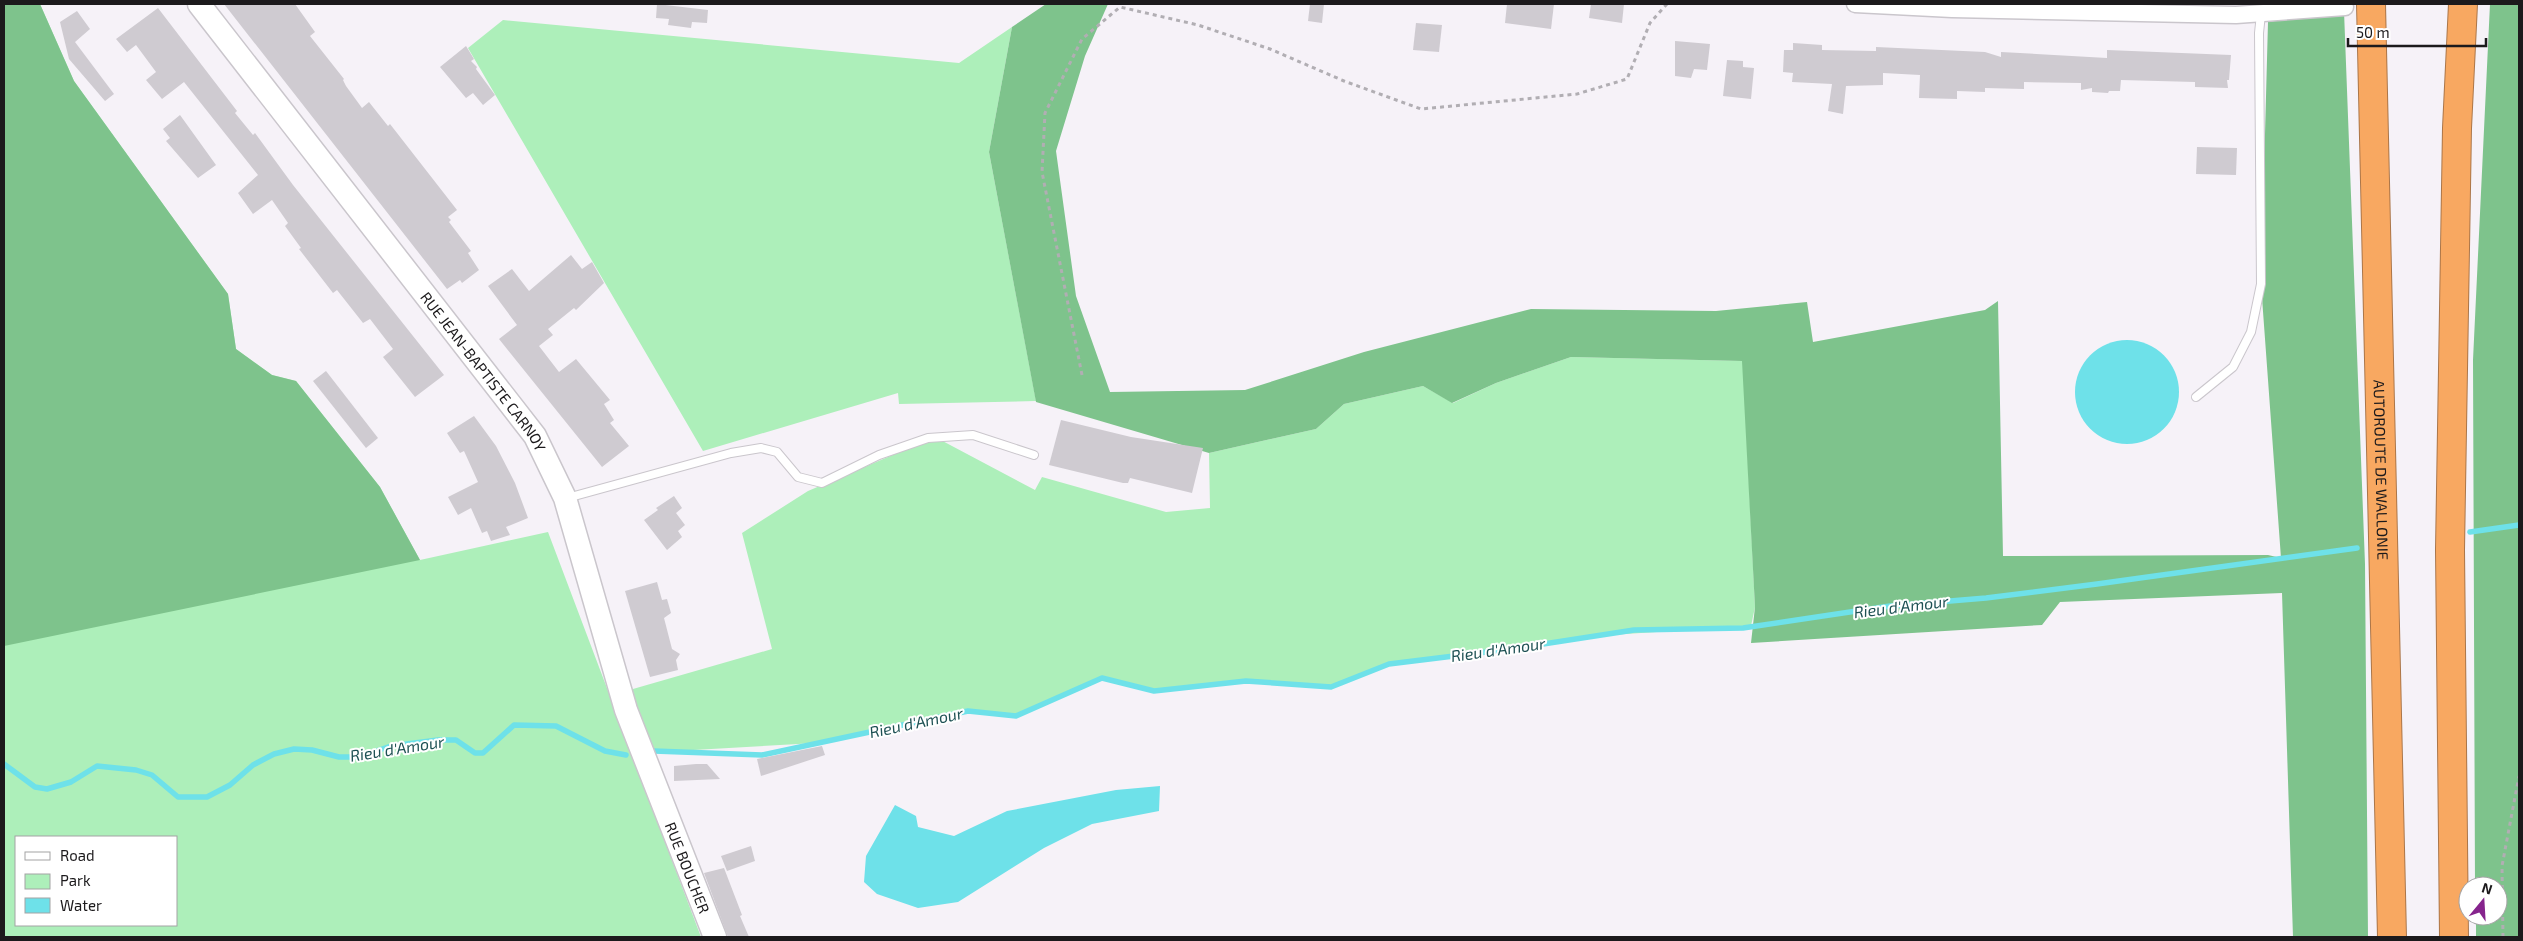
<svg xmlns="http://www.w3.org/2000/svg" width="2523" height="941" font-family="'Exo 2',sans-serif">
<rect width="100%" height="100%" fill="#f6f2f8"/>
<g fill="#adefba" fill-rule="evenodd">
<path d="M4,4h36l34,77 154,213 8,55 36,26 24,6 84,106 40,73 128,-28 153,405h-697zM16,837h160v88h-160z"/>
<polygon points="503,20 959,63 1012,27 989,152 1036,401 899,404 898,393 703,451 468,48"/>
<polygon points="1571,357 1743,361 1755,607 1751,626 1594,636 1389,664 1331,687 1239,682 1154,691 1102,678 1016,716 968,711 816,743 641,753 626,691 772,649 742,533 808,491 935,437 1035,490 1042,477 1166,512 1210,508 1209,453 1316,429 1344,404 1423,386 1453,403 1496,383"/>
</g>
<g fill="#7ec38c">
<polygon points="4,4 40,4 74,81 228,294 236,349 272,375 296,381 380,487 420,560 4,646"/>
<polygon points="1046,4 1108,4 1085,56 1056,151 1076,296 1110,392 1245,390 1364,352 1531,309 1716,311 1807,302 1813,342 1985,310 1998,301 2003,556 2268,555 2281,558 2261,284 2268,22 2344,11 2365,564 2368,937 2293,937 2282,593 2060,602 2042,625 1751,643 1755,607 1742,361 1571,357 1496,383 1452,403 1423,386 1344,404 1316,429 1209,453 1036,402 989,152 1012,27"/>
<polygon points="2490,4 2519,4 2519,937 2476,937 2476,916 2498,916 2498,886 2475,886 2473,360"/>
</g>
<g fill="#6ee1e9">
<circle cx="2127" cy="392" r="52"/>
<polygon points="1160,786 1159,811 1092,824 1044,848 958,902 918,908 877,894 864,882 866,856 895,805 916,816 918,827 954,836 1007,811 1116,790"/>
</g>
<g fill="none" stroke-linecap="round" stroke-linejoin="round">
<g stroke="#6ee1e9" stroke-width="5.5">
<polyline points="2470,532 2519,525"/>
<polyline points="654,751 762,755 968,711 1016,716 1102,678 1154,691 1246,681 1331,687 1389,664 1511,649 1634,630 1743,628 1890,606 1986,598 2097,584 2357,548"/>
<polyline points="4,764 35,787 47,789 71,782 97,766 136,770 152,775 178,797 207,797 230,785 253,765 274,754 294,749 312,750 339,757 359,757 391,746 438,740 456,740 475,753 483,753 514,725 556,726 605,751 626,755"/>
</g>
</g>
<g fill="#cfcbd1">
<polygon points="224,4 295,4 315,32 310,36 344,79 343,80 346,86 362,108 369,102 388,126 390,124 457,210 448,217 451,220 449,222 471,251 468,253 479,270 462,283 460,280 447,289"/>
<polygon points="657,4 708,10 707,23 692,22 691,28 668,25 669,19 656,18"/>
<polygon points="1310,4 1324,4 1322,23 1308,21"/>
<polygon points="1507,4 1554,4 1551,29 1505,23"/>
<polygon points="1591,4 1624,4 1622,23 1589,18"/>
<polygon points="158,8 237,111 235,113 253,135 255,133 293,185 444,375 415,397 383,357 393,349 370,319 363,323 337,290 333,293 299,249 301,248 285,226 288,223 272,200 253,214 238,193 258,175 184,82 162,99 146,80 156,72 136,45 127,52 116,39"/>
<polygon points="77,11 90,29 75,42 114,94 105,101 69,59 60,22"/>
<polygon points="1416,23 1442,25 1439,52 1413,50"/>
<polygon points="1675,41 1710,44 1707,70 1694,69 1691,78 1675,76"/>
<polygon points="1793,43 1822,45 1822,50 1876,51 1876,47 1985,52 2001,57 2001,52 2107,58 2107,50 2231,55 2229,80 2227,80 2228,88 2195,87 2195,82 2121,80 2120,91 2109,91 2108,93 2092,92 2092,88 2081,90 2081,83 2024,82 2024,89 1985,88 1985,92 1957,91 1957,99 1919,98 1920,75 1883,73 1883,85 1846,86 1843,114 1828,111 1832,84 1792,82 1793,73 1783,72 1784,50 1793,50"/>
<polygon points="466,46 474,59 471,61 477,67 476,69 495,95 483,105 473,93 466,98 440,67"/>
<polygon points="1727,60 1743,61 1743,67 1754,68 1751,99 1723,96"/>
<polygon points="180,115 216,165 198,178 166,141 170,138 163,129"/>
<polygon points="2197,147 2237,148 2236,175 2196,174"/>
<polygon points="571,255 582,269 592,262 604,283 576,310 574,308 548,329 553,335 539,346 559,372 576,359 610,400 604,404 614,420 610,423 629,446 602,467 499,339 517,325 488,286 512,269 529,291"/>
<polygon points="326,371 378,438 366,448 313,381"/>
<polygon points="474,416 496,446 515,483 528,518 506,527 510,535 491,541 487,531 482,533 471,508 458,515 448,497 478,482 464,451 460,453 447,433"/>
<polygon points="1061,420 1131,437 1203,448 1192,493 1130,478 1128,483 1123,483 1049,465"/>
<polygon points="674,496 682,508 676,513 685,525 678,531 682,537 667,550 644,520 658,510 656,508"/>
<polygon points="657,582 662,600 667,599 671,613 664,618 672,649 680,654 676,660 678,670 650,677 625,591"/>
<polygon points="822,746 825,755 761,776 757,759"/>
<polygon points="696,764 707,764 720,779 674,781 674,766"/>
<polygon points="751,846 755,861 727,871 721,856"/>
<polygon points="724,868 742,915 740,916 749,937 728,937 704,873"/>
</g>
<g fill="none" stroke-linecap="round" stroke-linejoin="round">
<g stroke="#cac6cc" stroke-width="10">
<g id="lane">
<polyline points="2196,397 2233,367 2251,332 2261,284 2259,33 2261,14"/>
<polyline points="567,498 731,453 761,448 777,452 798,477 822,483 879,455 928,438 973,435 1034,455"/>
</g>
</g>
<g stroke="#cac6cc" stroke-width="19">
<polyline id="street" points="1855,4 1952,9 2236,15 2345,7"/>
</g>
<g stroke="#cac6cc" stroke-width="25">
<g id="secondary">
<path id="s1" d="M199,4l336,432 30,62 61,212 89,227"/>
</g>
</g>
<g stroke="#ab7649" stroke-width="30">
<g id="highway">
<path id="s2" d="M2371,4l21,933"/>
<polyline points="2454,937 2450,550 2457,128 2463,4"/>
</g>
</g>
<g stroke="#b1aeb3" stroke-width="3" stroke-dasharray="4 4" stroke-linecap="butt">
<polyline points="1082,375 1042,172 1045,113 1082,39 1120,7 1198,25 1270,49 1344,81 1421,109 1577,94 1627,79 1650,23 1667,4"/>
<polyline points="2503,937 2502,866 2519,776"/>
</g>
<use href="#lane" stroke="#fff" stroke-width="8"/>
<use href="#street" stroke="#fff" stroke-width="16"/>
<use href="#secondary" stroke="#fff" stroke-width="22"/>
<use href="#highway" stroke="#f8a861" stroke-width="28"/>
</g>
<g text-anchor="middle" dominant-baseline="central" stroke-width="4" stroke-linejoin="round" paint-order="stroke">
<g font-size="15" fill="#1c1a1c" stroke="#fff">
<text stroke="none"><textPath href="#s1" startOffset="465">RUE JEAN-BAPTISTE CARNOY</textPath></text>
<text stroke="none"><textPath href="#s2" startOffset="466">AUTOROUTE DE WALLONIE</textPath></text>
<text stroke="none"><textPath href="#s1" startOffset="1006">RUE BOUCHER</textPath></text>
</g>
<g font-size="16" font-style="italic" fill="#1e5154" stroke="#fff">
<text transform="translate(1901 606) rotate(-7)">Rieu d'Amour</text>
<text transform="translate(1498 649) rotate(-8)">Rieu d'Amour</text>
<text transform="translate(916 722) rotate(-12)">Rieu d'Amour</text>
<text transform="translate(397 748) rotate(-9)">Rieu d'Amour</text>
</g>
</g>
<rect width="2523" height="941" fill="none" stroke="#1c1a1c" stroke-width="10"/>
<rect x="15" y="836" width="162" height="90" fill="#ffffff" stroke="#a4a3a4"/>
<rect x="25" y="852" width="25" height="8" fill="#ffffff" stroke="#a4a3a4"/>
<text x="60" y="861" font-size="15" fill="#1c1a1c">Road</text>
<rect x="25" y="874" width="25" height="15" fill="#adefba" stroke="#a4a3a4"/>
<text x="60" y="886" font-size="15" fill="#1c1a1c">Park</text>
<rect x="25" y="898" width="25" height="15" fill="#6ee1e9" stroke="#a4a3a4"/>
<text x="60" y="911" font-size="15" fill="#1c1a1c">Water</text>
<g transform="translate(2483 901) rotate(18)"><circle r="24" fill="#ffffff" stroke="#a4a3a4"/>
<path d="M0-4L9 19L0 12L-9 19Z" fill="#86248d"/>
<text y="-8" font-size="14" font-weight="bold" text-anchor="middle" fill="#1c1a1c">N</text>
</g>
<path d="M2348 38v8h138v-8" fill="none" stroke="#1c1a1c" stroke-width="2.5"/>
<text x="2356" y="38" font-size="15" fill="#1c1a1c" stroke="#ffffff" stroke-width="4" paint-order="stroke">50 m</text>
</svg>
